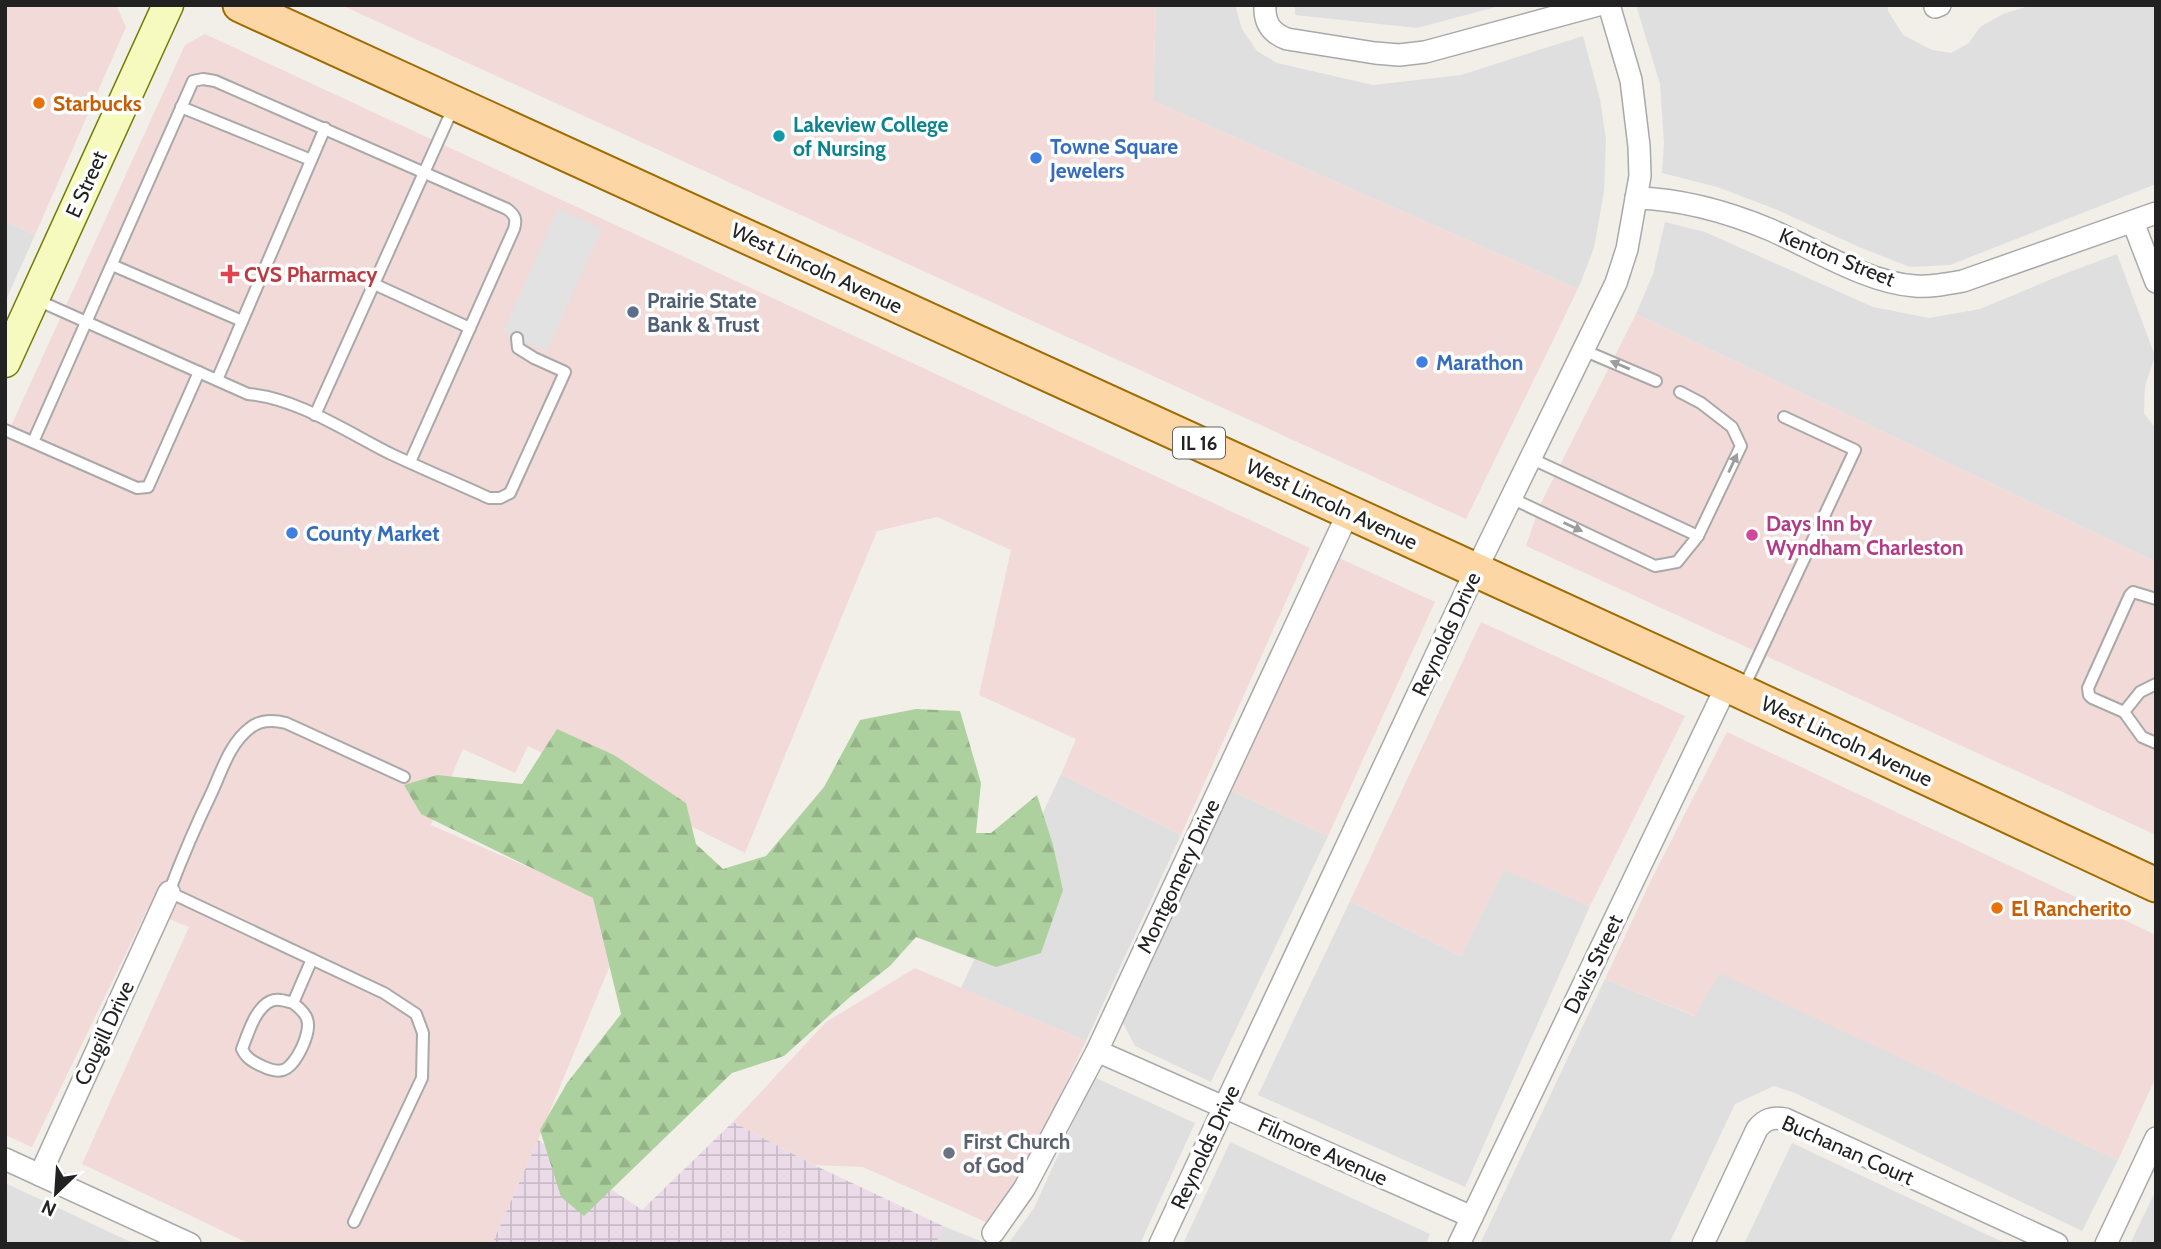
<svg xmlns="http://www.w3.org/2000/svg" width="2161" height="1249" font-family="Cabin,sans-serif">
<defs>
<pattern id="industrial-grid" width="8" height="8" patternUnits="userSpaceOnUse" patternTransform="scale(1.75)"><rect width="8" height="8" fill="#ebdbe8"/><path d="M0 4h8M4 0v8" fill="none" stroke="#c9bcc7"/></pattern>
<pattern id="forest-firs" width="22" height="20" patternUnits="userSpaceOnUse" patternTransform="scale(1.75)"><rect width="22" height="20" fill="#add19e"/><path d="M5 1l3.5 6h-7zM16 11l3.5 6h-7z" fill="#95b388"/></pattern>
</defs>
<rect width="100%" height="100%" fill="#f2efe9"/>
<g fill="#e0dfdf">
<polygon points="1156,5 1235,5 1242,29 1257,51 1277,63 1373,85 1461,75 1583,36 1600,99 1606,140 1604,192 1594,248 1578,289 1153,101"/>
<polygon points="1295,5 1503,5 1417,28 1295,15"/>
<polygon points="1636,5 1888,5 1888,11 1903,35 1932,50 1951,53 1969,43 1980,27 2003,14 2032,5 2156,5 2156,184 1950,265 1910,267 1859,247 1775,209 1717,187 1662,173 1664,143 1660,84"/>
<polygon points="5,221 35,235 5,302"/>
<polygon points="1665,222 1705,232 1873,307 1929,318 1980,309 2059,276 2117,254 2155,356 2145,386 2144,413 2156,429 2156,562 1636,314 1653,274"/>
<polygon points="1061,774 1181,835 1086,1041 961,988"/>
<polygon points="1230,790 1328,836 1211,1082 1135,1046 1123,1023"/>
<polygon points="1504,869 1590,906 1465,1187 1258,1095 1350,901 1461,956"/>
<polygon points="1719,972 2118,1160 2082,1231 1795,1093 1774,1086 1735,1104 1669,1244 1480,1244 1605,979 1694,1016"/>
<polygon points="1094,1077 1195,1123 1140,1244 1008,1244 1034,1208"/>
<polygon points="1230,1142 1430,1234 1426,1244 1183,1244"/>
<polygon points="1792,1143 2007,1244 1744,1244"/>
<polygon points="5,1183 135,1244 5,1244"/>
<polygon points="2156,1190 2156,1244 2130,1244"/>
<polygon points="943,1226 988,1244 936,1244"/>
</g>
<g fill="#f2dad9">
<polygon points="5,5 116,5 126,27 35,235 5,221"/>
<polygon points="341,5 1156,5 1153,101 1578,289 1466,519"/>
<polygon points="205,34 1310,548 1181,835 1061,774 1076,739 979,695 1011,550 937,517 877,531 745,853 528,746 515,773 463,749 431,825 632,912 538,1140 492,1244 250,1244 82,1164 189,927 147,910 32,1147 5,1135 5,439 185,45"/>
<polygon points="1636,314 2156,562 2156,835 1526,546 1540,505"/>
<polygon points="1339,558 1435,602 1328,836 1230,790"/>
<polygon points="1481,622 1685,716 1590,906 1504,870 1461,956 1350,901"/>
<polygon points="1727,732 2156,935 2156,1077 2118,1160 1719,973 1695,1016 1605,979 1652,878"/>
<polygon points="915,968 1086,1041 1015,1190 986,1222 863,1167 814,1165 733,1122 826,1022"/>
</g>
<polygon fill="url(#industrial-grid)" points="733,1122 814,1165 943,1226 936,1244 492,1244 538,1140 642,1210"/>
<polygon fill="url(#forest-firs)" points="916,709 960,711 981,783 976,833 991,833 1037,795 1053,845 1063,890 1041,953 996,967 916,937 890,966 850,997 784,1056 732,1073 584,1216 561,1197 540,1130 567,1083 621,1014 593,898 421,814 404,785 437,775 522,784 557,729 614,755 686,803 696,844 723,869 766,856 824,787 860,720"/>
<polygon fill="#e2e2e2" points="558,209 602,228 547,351 503,332"/>
<g fill="none" stroke-linecap="round" stroke-linejoin="round">
<g stroke="#a9a9a9" stroke-width="14">
<g id="lane">
<polyline points="181,107 311,160"/>
<polyline points="112,265 242,321"/>
<polyline points="374,284 470,328"/>
<path d="M37,300l211,94c49,4 99,38 143,60 32,15 65,29 98,44h11l10,-5 55,-121 -31,-14 -16,-10 -1,-10"/>
<polyline points="1583,350 1656,381"/>
<polyline points="217,380 325,128"/>
<polyline points="315,415 454,106"/>
<polyline points="5,430 137,488 148,487 199,372"/>
<path d="M33,442l160,-361 10,-2 12,2 292,128c8,6 10,10 7,20l-104,233"/>
<polyline points="1530,458 1698,536"/>
<polyline points="1511,498 1655,566 1677,562 1698,536 1741,446 1732,427 1701,403 1680,392"/>
<polyline points="2156,684 2140,692 2124,712 2142,737 2156,743"/>
<polyline points="1744,687 1855,450 1784,417"/>
<polyline points="2124,712 2092,698 2089,695 2088,688 2130,595 2133,592 2156,599"/>
<path d="M293,1003c-7,-2 -16,-5 -22,-2 -16,7 -23,33 -29,48 4,9 11,13 20,17 6,3 14,6 21,4 13,-4 29,-38 24,-51 -2,-7 -9,-12 -14,-16l19,-44"/>
<path d="M354,1222l68,-144 1,-45 -7,-19 -32,-21 -215,-101c13,-34 27,-67 43,-100 10,-22 18,-49 38,-64 11,-9 24,-8 36,-5l118,54"/>
</g>
</g>
<g stroke="#a9a9a9" stroke-width="24">
<g id="street">
<path d="M1265,5c-1,18 6,28 22,34l88,14 24,2 26,-3 173,-47"/>
<polyline points="1935,7 1940,5"/>
<path d="M1636,198c47,1 92,14 135,32 43,19 97,53 144,56 16,1 32,-2 48,-5l193,-68"/>
<polyline points="2133,222 2156,282"/>
<polyline points="1097,1051 1472,1217"/>
<polyline points="5,1159 190,1244"/>
<polyline points="40,1175 169,892"/>
<polyline points="993,1233 1024,1189 1097,1051 1349,511"/>
<polyline points="1160,1244 1476,570 1616,283 1627,249 1640,176 1639,146 1631,80 1609,5"/>
<polyline points="1459,1244 1727,685"/>
<path d="M1703,1244l54,-115c8,-10 15,-12 28,-10l272,125"/>
<polyline points="2106,1244 2156,1138"/>
</g>
</g>
<g stroke="#707d05" stroke-width="33">
<polyline id="secondary" points="5,362 168,5"/>
</g>
<g stroke="#a06b00" stroke-width="37">
<polyline id="primary" points="240,5 1727,685 2156,885"/>
</g>
<use href="#lane" stroke="#fff" stroke-width="10"/>
<use href="#street" stroke="#fff" stroke-width="21"/>
<use href="#secondary" stroke="#f7fabf" stroke-width="30"/>
<use href="#primary" stroke="#fcd6a4" stroke-width="33"/>
</g>
<defs><path id="oneway-solid" d="M-6-.8H1V-3.2L6.5 0L1 3.2V.8H-6Z" transform="scale(1.75)"/></defs>
<g fill="#9c9c9c">
<use href="#oneway-solid" transform="translate(1620 365) rotate(-157)"/>
<use href="#oneway-solid" transform="translate(1733 463) rotate(-65)"/>
<use href="#oneway-solid" transform="translate(1573 527) rotate(25)"/>
</g>
<g fill="#e8710a" stroke="#fff" stroke-width="2.5">
<circle cx="39" cy="103" r="7"/>
<circle cx="1997" cy="908" r="7"/>
</g>
<circle fill="#0f9aa8" stroke="#fff" stroke-width="2.5" cx="779" cy="136" r="7"/>
<g fill="#3f7fe0" stroke="#fff" stroke-width="2.5">
<circle cx="1036" cy="158" r="7"/>
<circle cx="1422" cy="362" r="7"/>
<circle cx="292" cy="533" r="7"/>
</g>
<path fill="#e0444e" stroke="#fff" stroke-width="2.5" d="M226.5 263.5h7v7h7v7h-7v7h-7v-7h-7v-7h7z"/>
<circle fill="#5c6f8a" stroke="#fff" stroke-width="2.5" cx="633" cy="312" r="7"/>
<circle fill="#d1479c" stroke="#fff" stroke-width="2.5" cx="1752" cy="535" r="7"/>
<circle fill="#6b7280" stroke="#fff" stroke-width="2.5" cx="949" cy="1153" r="7"/>
<g text-anchor="middle" dominant-baseline="central" stroke-width="7" stroke-linejoin="round" paint-order="stroke">
<rect fill="#fff" stroke="#646464" stroke-width="2" x="1173" y="427.5" width="52" height="31" rx="5"/>
<g font-size="19" font-weight="bold" fill="#222">
<text x="1199" y="443">IL 16</text>
</g>
<g font-size="21" font-weight="bold" fill="#c56008" stroke="#fff" text-anchor="start">
<text x="53" y="103">Starbucks</text>
<text x="2011" y="908">El Rancherito</text>
</g>
<g font-size="21" font-weight="bold" fill="#0d838f" stroke="#fff" text-anchor="start">
<text x="793" y="124">Lakeview College<tspan x="793" dy="24">of Nursing</tspan></text>
</g>
<g font-size="21" font-weight="bold" fill="#366cbe" stroke="#fff" text-anchor="start">
<text x="1050" y="146">Towne Square<tspan x="1050" dy="24">Jewelers</tspan></text>
<text x="1436" y="362">Marathon</text>
<text x="306" y="533">County Market</text>
</g>
<g font-size="21" fill="#222" stroke="#fff">
<text transform="translate(86 184) rotate(-66)">E Street</text>
<text transform="translate(1837 257) rotate(22)">Kenton Street</text>
<text transform="translate(817 268) rotate(25)">West Lincoln Avenue</text>
<text transform="translate(1332 504) rotate(25)">West Lincoln Avenue</text>
<text transform="translate(1446 634) rotate(-65)">Reynolds Drive</text>
<text transform="translate(1847 741) rotate(25)">West Lincoln Avenue</text>
<text transform="translate(1178 876) rotate(-65)">Montgomery Drive</text>
<text transform="translate(1593 964) rotate(-64)">Davis Street</text>
<text transform="translate(104 1033) rotate(-65)">Cougill Drive</text>
<text transform="translate(1205 1147) rotate(-65)">Reynolds Drive</text>
<text transform="translate(1848 1150) rotate(24)">Buchanan Court</text>
<text transform="translate(1323 1151) rotate(24)">Filmore Avenue</text>
</g>
<g font-size="21" font-weight="bold" fill="#be3a42" stroke="#fff" text-anchor="start">
<text x="244" y="274">CVS Pharmacy</text>
</g>
<g font-size="21" font-weight="bold" fill="#4e5e75" stroke="#fff" text-anchor="start">
<text x="647" y="300">Prairie State<tspan x="647" dy="24">Bank &amp; Trust</tspan></text>
</g>
<g font-size="21" font-weight="bold" fill="#b23c85" stroke="#fff" text-anchor="start">
<text x="1766" y="523">Days Inn by<tspan x="1766" dy="24">Wyndham Charleston</tspan></text>
</g>
<g font-size="21" font-weight="bold" fill="#5b616d" stroke="#fff" text-anchor="start">
<text x="963" y="1141">First Church<tspan x="963" dy="24">of God</tspan></text>
</g>
</g>
<rect width="2161" height="1249" fill="none" stroke="#222222" stroke-width="14"/>
<g transform="translate(56 1193) rotate(205)" stroke="#ffffff" stroke-width="5" paint-order="stroke">
<path d="M0-5L12 26L0 18L-12 26Z" fill="#222222"/>
<text y="-10" font-size="19" font-weight="bold" text-anchor="middle" fill="#222222">N</text>
</g>
</svg>
